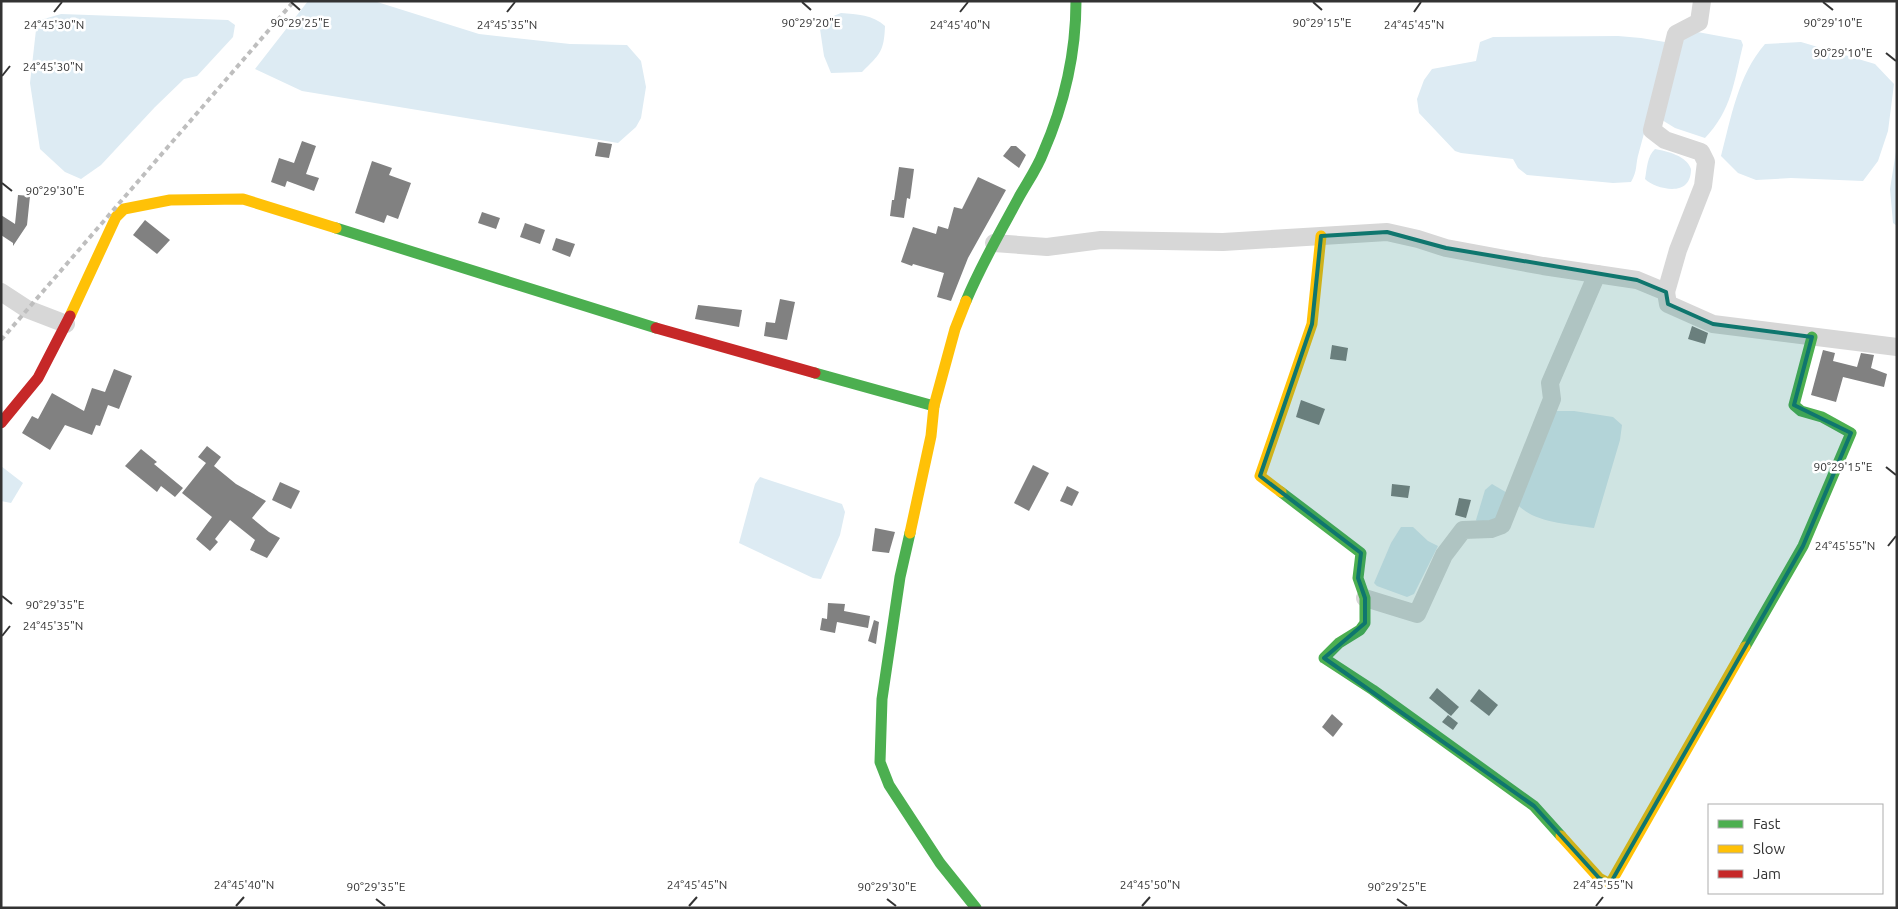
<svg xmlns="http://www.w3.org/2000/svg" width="1898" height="909" font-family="Ubuntu,sans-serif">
<rect width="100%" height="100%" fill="#fff"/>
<g fill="#ddebf3">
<polygon points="308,1 374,1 479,34 570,44 627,45 641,61 646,87 641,118 636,127 618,143 302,91 255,69"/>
<path d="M841,13c16,1 32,2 44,13 -1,26 -5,28 -23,46l-31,1 -7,-17 -4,-27 6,-10z"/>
<polygon points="61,14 228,20 235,25 233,37 197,76 184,79 155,107 101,165 81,179 65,172 40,149 30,83 37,21"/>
<path d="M1692,31l49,9 2,5c-9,36 -11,65 -38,93l-30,-10 -13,-8 15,-77z"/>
<path d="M1618,36l23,2 24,4c-7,38 -16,74 -26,110 -4,13 -1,18 -8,30l-18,1 -86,-8 -9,-7 -5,-9 -52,-6 -6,-2 -36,-38 -2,-14 7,-19 8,-11 44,-8 4,-19 13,-5z"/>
<path d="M1801,42l74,22 19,20 -6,47 -10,30 -15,20 -72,-3 -35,2 -18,-7 -17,-17c10,-38 17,-81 44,-112z"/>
<polygon points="1897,145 1897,226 1893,223 1890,189"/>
<path d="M1655,149c12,2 32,7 36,20 0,5 -1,11 -5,15 -9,10 -33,3 -41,-5 2,-10 2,-23 10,-30z"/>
<path d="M1551,411h23l39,6 9,8 -2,15 -26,88c-25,-4 -60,-5 -77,-24z"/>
<polygon points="1,466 23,483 11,503 1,501"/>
<polygon points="760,477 842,504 845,512 840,535 821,579 813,578 739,543 755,484"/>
<polygon points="1492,484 1509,494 1499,518 1479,524 1476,520 1485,490"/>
<polygon points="1401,527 1413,527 1428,541 1438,546 1414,594 1407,597 1377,586 1374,583 1391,543"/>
</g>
<g fill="#818181">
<polygon points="302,141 316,146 306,174 319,178 314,191 287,181 285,187 271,182 279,158 294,163"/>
<polygon points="598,142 612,144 609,158 595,156"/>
<polygon points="1011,146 1016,146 1026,155 1019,168 1003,156"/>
<polygon points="372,161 392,168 389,175 411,183 398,219 387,215 384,223 355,213"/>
<polygon points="899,167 914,169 910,199 907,198 904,218 890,216 892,200 894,200"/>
<polygon points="978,177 1006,190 968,258 951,301 937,297 944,273 913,264 912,266 901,262 913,227 936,234 938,226 948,229 954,207 962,209"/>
<polygon points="18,195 30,196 27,225 13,246 13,243 1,235 1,215 15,224"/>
<polygon points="482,212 500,218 496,229 478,223"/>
<polygon points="145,220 170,240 157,254 133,235"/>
<polygon points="525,223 545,230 540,244 520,237"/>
<polygon points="556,238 575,244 570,257 552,250"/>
<polygon points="780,299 795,302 787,340 764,336 766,322 775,323"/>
<polygon points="698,305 742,310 739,327 695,319"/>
<polygon points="1692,326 1708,333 1705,344 1688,339"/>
<polygon points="1332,345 1348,348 1346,361 1330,359"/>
<polygon points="1823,350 1835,353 1833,361 1857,367 1861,353 1874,355 1871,368 1887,374 1884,387 1843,377 1836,402 1811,395"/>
<polygon points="114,369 132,376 119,409 108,405 100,426 96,425 92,435 65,425 50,450 22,433 32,416 38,419 52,393 84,411 92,388 105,392"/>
<polygon points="1301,400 1325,409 1319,425 1296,417"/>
<polygon points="207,446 221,457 214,466 236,484 266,501 252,518 269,532 280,538 267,558 250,550 255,540 230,520 215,539 218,542 210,551 196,539 212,517 182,493 206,463 198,457"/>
<polygon points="141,449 157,462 154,464 183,488 175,497 161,486 157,492 125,466"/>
<polygon points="1033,465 1049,473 1029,511 1014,503"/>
<polygon points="280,482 300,491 291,509 272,500"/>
<polygon points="1392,484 1410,486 1408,498 1391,496"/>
<polygon points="1067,486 1079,492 1072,506 1060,501"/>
<polygon points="1459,498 1471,500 1466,518 1455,515"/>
<polygon points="875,528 895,532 889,553 872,551"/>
<polygon points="828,603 845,604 844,611 870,616 868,628 837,622 835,633 820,630 822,618 827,619"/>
<polygon points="874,620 879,622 876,644 868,641"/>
<polygon points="1437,688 1459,707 1451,716 1429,698"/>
<polygon points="1479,689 1498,705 1489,716 1470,701"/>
<polygon points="1332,714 1343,724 1333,737 1322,727"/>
<polygon points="1448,715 1458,723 1453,730 1442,722"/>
</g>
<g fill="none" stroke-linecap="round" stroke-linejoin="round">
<g stroke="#d7d7d7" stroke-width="18">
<polyline points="994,243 1047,247 1101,240 1223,242 1387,232 1418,239 1446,248 1543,266 1637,280 1666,292 1668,304 1713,324 1897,347"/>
<polyline points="1,292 27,309 66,324"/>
<polyline points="1666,292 1678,250 1703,186 1706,162 1701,152 1665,140 1652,130 1676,34 1699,22 1702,1"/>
<polyline points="1365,598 1417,614 1444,555 1463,530 1491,529 1502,525 1552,399 1550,383 1597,274"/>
</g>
<g stroke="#4caf50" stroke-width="11">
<polyline points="336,228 656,328"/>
<path d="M966,301c15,-36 33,-67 52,-102 8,-15 19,-30 25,-46 21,-48 33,-100 33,-152"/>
<polyline points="815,373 934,406"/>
<polyline points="1281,492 1361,553 1358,578 1365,598 1365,623 1360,630 1339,643 1324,658 1373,690 1534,806 1561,836"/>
<polyline points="910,533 900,577 882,699 880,762 889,785 940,863 976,908"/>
<polyline points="1745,647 1803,546 1851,433 1822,417 1801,411 1794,405 1812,337"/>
</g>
<g stroke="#ffc107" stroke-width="11">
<polyline points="70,316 116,217 124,209 170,200 243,199 336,228"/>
<polyline points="1281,492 1260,476 1312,324 1321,236"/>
<polyline points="910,533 931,436 934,406 955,329 966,301"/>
<polyline points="1561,836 1599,878 1610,884 1745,647"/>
</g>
<g stroke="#c62828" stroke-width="11">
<polyline points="656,328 815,373"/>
<polyline points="1,423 38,378 70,316"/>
</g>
<polyline stroke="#bebebe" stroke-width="4" stroke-dasharray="5 4" stroke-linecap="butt" points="1,340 294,1"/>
</g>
<path fill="#0f766e" fill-opacity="0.2" stroke="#0f766e" stroke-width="4" stroke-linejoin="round" d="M1387,232l59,16 191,32 29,12 2,12 45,20 99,13 -18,68 57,28 -48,113 -193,338 -11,-6 -65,-72 -210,-148 41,-35v-25l-7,-20 3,-25 -101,-77 52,-152 9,-88z"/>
<path fill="none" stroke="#333" stroke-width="2" d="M291,2l9,8M802,2l9,8M1313,2l9,8M1823,2l10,8M54,12l8,-10M507,12l8,-10M960,12l8,-10M1414,12l7,-10M1886,53l10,8M2,76l8,-10M2,183l10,8M1886,467l10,8M1888,546l8,-10M2,596l10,8M2,636l8,-10M376,899l9,7M887,899l9,7M1397,899l10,7M236,906l8,-9M689,906l8,-9M1142,906l8,-9M1596,906l7,-9"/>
<g font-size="12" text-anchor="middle" fill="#333" stroke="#fff" stroke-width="5" stroke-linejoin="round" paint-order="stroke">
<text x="300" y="27">90°29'25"E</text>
<text x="811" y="27">90°29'20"E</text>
<text x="1322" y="27">90°29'15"E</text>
<text x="1833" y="27">90°29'10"E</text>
<text x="54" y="29">24°45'30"N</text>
<text x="507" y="29">24°45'35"N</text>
<text x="960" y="29">24°45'40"N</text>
<text x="1414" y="29">24°45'45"N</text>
<text x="1843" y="57">90°29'10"E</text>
<text x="53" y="71">24°45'30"N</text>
<text x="55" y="195">90°29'30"E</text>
<text x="1843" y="471">90°29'15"E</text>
<text x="1845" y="550">24°45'55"N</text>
<text x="55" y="609">90°29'35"E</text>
<text x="53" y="630">24°45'35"N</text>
<text x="244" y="889">24°45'40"N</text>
<text x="697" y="889">24°45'45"N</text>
<text x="1150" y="889">24°45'50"N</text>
<text x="1603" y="889">24°45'55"N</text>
<text x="376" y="891">90°29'35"E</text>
<text x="887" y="891">90°29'30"E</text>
<text x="1397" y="891">90°29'25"E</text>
</g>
<rect width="1898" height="909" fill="none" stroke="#333333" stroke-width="5"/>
<rect x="1708" y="804" width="175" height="90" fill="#ffffff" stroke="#adadad"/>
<rect x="1718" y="820" width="25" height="8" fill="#4caf50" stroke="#adadad"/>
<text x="1753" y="829" font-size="15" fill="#333333">Fast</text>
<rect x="1718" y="845" width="25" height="8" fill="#ffc107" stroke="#adadad"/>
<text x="1753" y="854" font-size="15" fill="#333333">Slow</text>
<rect x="1718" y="870" width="25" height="8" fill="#c62828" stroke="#adadad"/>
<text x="1753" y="879" font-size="15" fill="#333333">Jam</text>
</svg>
